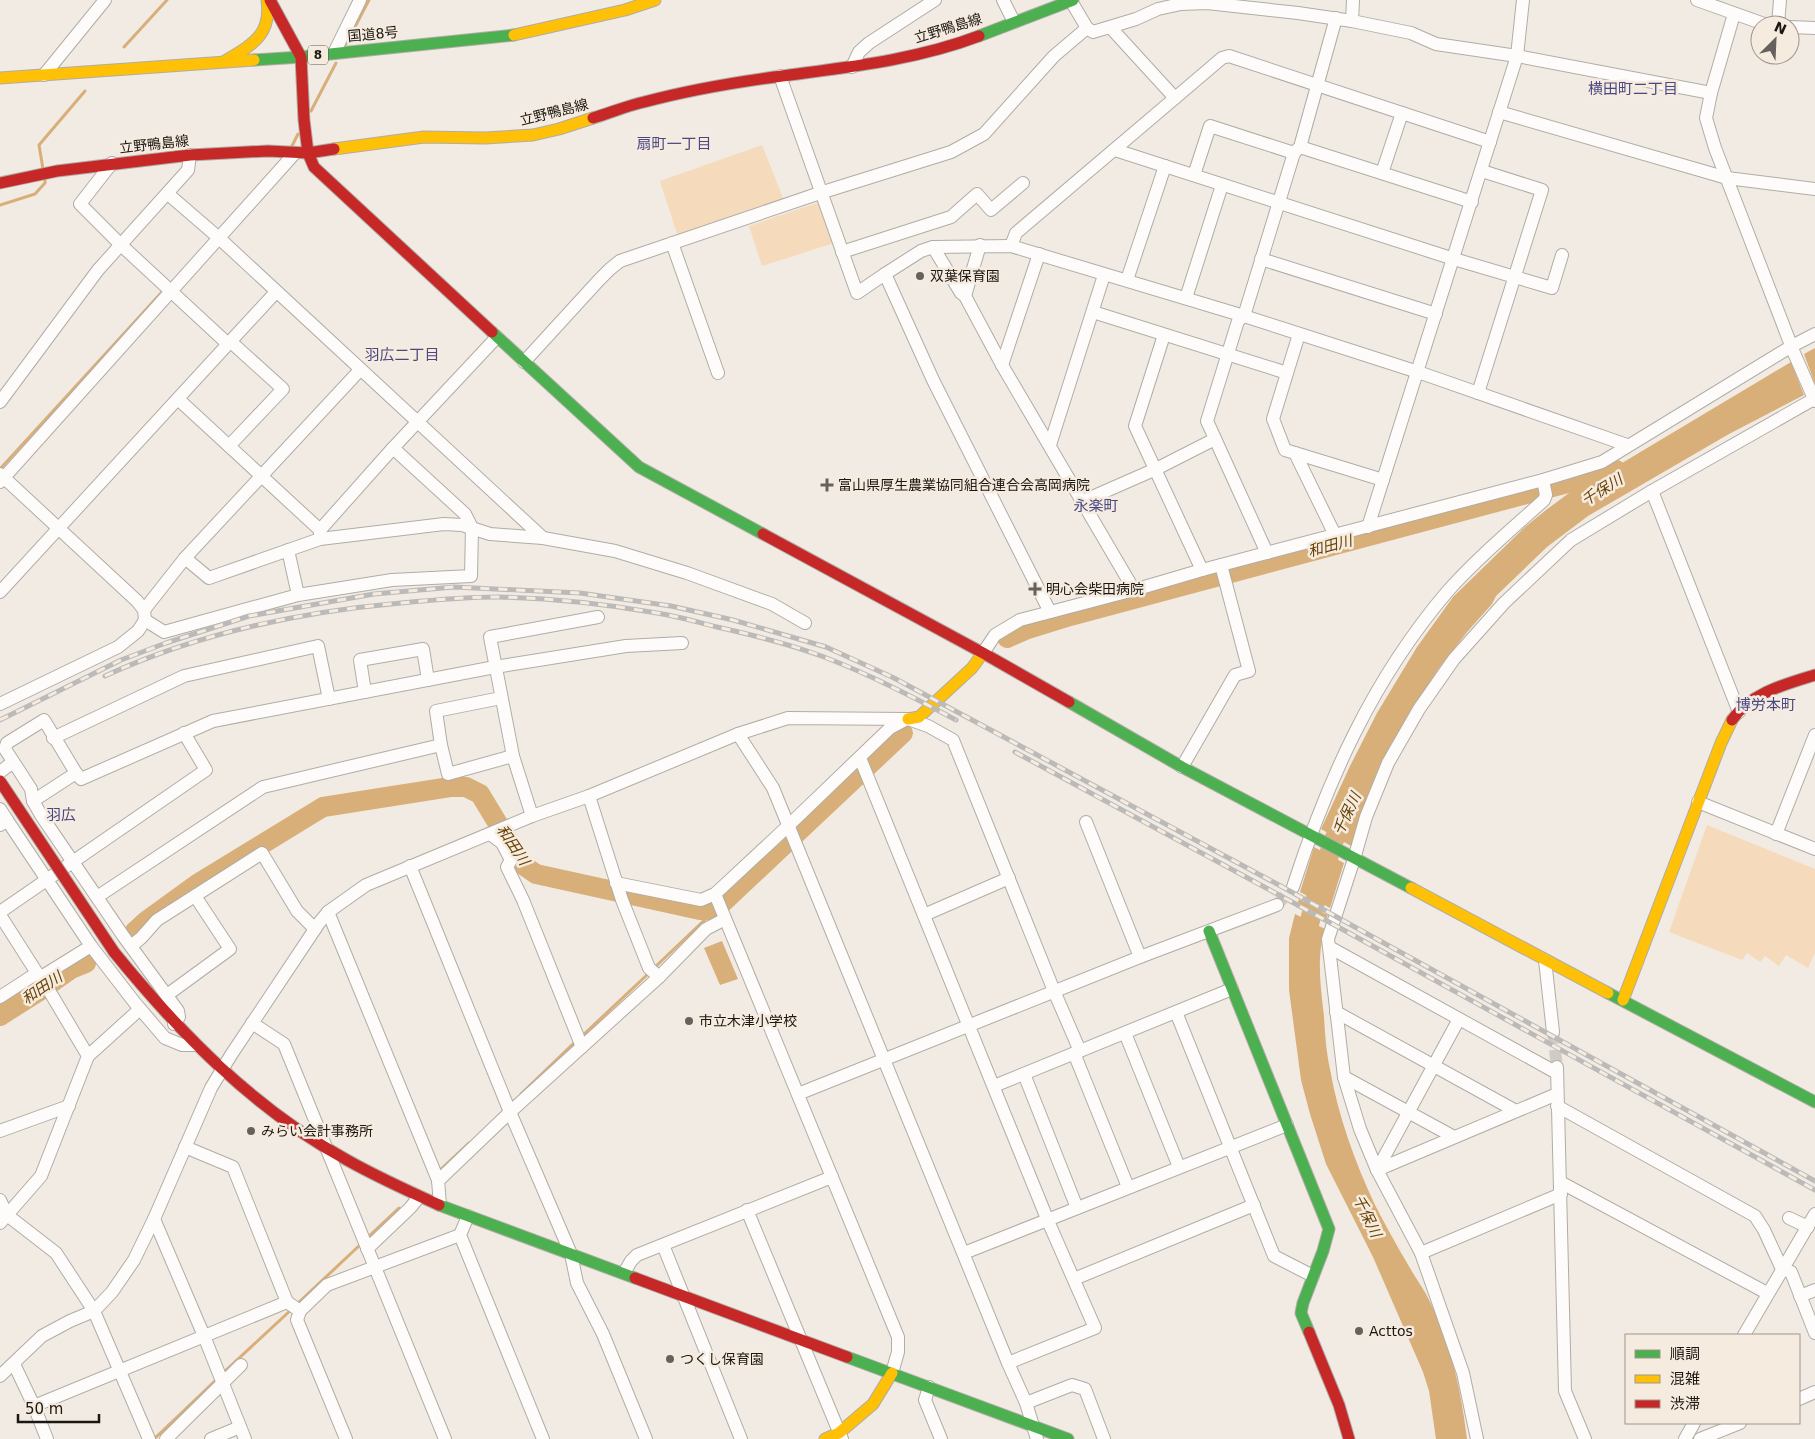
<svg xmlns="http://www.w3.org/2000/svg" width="1815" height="1439" font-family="'DejaVu Sans','Noto Sans JP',sans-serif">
<rect width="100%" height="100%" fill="#f1ebe4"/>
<g fill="#f5dabb">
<polygon points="762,145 785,203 679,240 660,181"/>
<polygon points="820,202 834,243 762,266 749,226"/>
<polygon points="1707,825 1815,869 1815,953 1808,968 1786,955 1779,966 1765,956 1760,962 1747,953 1742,960 1669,932"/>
</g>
<g fill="#d8af79">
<polygon points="1815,348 1815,384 1804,354"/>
<polygon points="1791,362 1804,395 1729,434 1588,516 1547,547 1496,596 1492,604 1468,631 1439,668 1415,706 1370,797 1351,846 1321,829 1350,766 1377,713 1417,647 1453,597 1525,527 1546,510 1569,493 1572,490 1572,485 1590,478 1614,464 1617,466"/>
<polygon points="1314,847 1344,863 1330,908 1300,892"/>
<polygon points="1299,899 1311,906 1314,912 1317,910 1328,915 1325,922 1314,917 1313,913 1311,914 1296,907"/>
<path d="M1295,914l30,15c-9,27 -4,60 -1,87 1,17 2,35 6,53 8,47 25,93 45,136 11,21 23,43 35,63 5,9 11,17 16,26 24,45 35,95 41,145h-31l-7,-48 -6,-19 -50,-115 -47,-93 -16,-50 -9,-34 -12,-90v-52z"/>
<polygon points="722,941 738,979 720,985 704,948"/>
</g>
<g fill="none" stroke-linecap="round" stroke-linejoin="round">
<g stroke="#d8af79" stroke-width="3">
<polyline points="346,44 369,0"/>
<polyline points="124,47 167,0"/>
<polyline points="311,111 336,63"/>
<polyline points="292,146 298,134"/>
<polyline points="43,169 39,145 85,91"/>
<polyline points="0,205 35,194 45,183 45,180"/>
<polyline points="0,469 162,292"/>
<polyline points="654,968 715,910"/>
<polyline points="581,1037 649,973"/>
<polyline points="521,1094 576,1041"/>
<polyline points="439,1171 469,1143"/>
<polyline points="367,1238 399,1208"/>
<polyline points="296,1305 361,1244"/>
<polyline points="223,1373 292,1309"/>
<polyline points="154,1439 217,1379"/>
</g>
<g stroke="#d8af79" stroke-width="20">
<polyline points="1007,638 1025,630 1070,616 1616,470"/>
<polyline points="134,932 146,921 197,884 323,807 450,787 466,787 480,794 523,865 536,874 700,910 715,910 903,733"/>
<polyline points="1303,947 1318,890 1333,842 1339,829"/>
<polyline points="0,1016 41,990 71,969 86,963"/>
</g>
<g stroke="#d1cbc5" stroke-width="12" stroke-dasharray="12 6" stroke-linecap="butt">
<polyline points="1277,905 1293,887"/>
<polyline points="1553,1032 1557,1067"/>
</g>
<g stroke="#b0aca6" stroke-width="14">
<g id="street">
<polyline points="1003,0 1014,22"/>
<polyline points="1697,0 1767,25"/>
<polyline points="1071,1 1087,28 1093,32 1136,19 1158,9 1181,4 1207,3 1298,13 1352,21 1411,33 1436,44 1517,56 1711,93"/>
<polyline points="1734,14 1711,93 1706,118 1715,148 1794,353 1815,401"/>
<polyline points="1352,21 1353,0"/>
<polyline points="1778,25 1780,0"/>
<polyline points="1790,27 1815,28"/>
<polyline points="334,53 360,0"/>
<polyline points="852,67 859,52 869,43 935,0"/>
<polyline points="44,75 105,0"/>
<polyline points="780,76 857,293 885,274 933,380 1050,612"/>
<polyline points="1175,98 1222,58 1229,56 1490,142"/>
<polyline points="1499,112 1727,178 1815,189"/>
<polyline points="1300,147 1472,202"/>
<polyline points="1115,150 1454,259 1552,288 1562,255"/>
<polyline points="112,163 80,204 121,245 228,344 276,292"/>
<polyline points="1382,173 1402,113"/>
<polyline points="1194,175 1210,126 1294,153"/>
<polyline points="168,194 219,238 543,538"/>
<polyline points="672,243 718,373"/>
<polyline points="1011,246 1016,233 1175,98 1111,28"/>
<polyline points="933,247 961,293 965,296 1002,365 1134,590"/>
<polyline points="842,252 951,217 977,194 991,210 1023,183"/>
<polyline points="1261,259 1436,314"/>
<polyline points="885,274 921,251 933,247 1011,246 1244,316 1418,372 1627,445"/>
<polyline points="1127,280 1165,166"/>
<polyline points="965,296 980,245"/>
<polyline points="1186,298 1222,185"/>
<polyline points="1093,312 1287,373"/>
<polyline points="1299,334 1273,419 1285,450 1295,453 1335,535"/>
<polyline points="1164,335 1135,426 1202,570"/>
<polyline points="524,362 599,280 610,269 620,261 820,193 951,152 984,134 1054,56 1087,28"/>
<polyline points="1002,365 1039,254"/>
<polyline points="1478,393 1542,190 1482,171"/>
<polyline points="178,399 320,530"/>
<polyline points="0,402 98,270 188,170 190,155"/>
<polyline points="1050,445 1104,275"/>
<polyline points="229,446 283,389 231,342"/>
<polyline points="1295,453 1383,480"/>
<polyline points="0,474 137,601 144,610 145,620 138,631 118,647 0,704"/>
<polyline points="0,482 295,153"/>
<polyline points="1652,491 1739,712"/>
<polyline points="1083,501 1156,469 1215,439"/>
<polyline points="1368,527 1517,56 1523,0"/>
<polyline points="320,539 320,530 393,448 497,337"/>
<polyline points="288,550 298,595"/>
<polyline points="1267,553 1207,421 1238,321 1244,316 1294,153 1300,147 1336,18"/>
<polyline points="185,558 209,578 320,539 444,524 462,525 490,534 543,538 615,551 687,573 772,604 805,623"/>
<polyline points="0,592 228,344"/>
<polyline points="144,610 185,558 360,370"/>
<polyline points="145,620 164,632 298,595 392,580 471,576 472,528 465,514 393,448"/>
<polyline points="983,653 995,635 1020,620 1134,590 1202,570 1543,480 1602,462 1792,346 1815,334"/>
<polyline points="365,692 360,660 423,649 428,680"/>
<polyline points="501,698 436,711 441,745 448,774 513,756"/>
<polyline points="738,734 773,788 1008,1363 1026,1403 1037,1439"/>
<polyline points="53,738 184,676 318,646 329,699"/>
<polyline points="860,758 1048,1221 1095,1328 1008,1363"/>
<polyline points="1182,767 1235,675 1249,671 1221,565"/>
<polyline points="0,772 13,762"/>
<polyline points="76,773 44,720 7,743 5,749 31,789 33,801 41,815 124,937 178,1011 179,1017 174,1024"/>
<polyline points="589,796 622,900 649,968 659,977"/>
<polyline points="33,801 76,773 81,779 213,721 495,667 626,646 682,643"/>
<polyline points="1698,802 1815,849"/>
<polyline points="0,809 7,820"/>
<polyline points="532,816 513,756 490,637 598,617"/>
<polyline points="1086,822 1140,957"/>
<polyline points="0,825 7,820 91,946 135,1003 165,1038 182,1045 195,1045"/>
<polyline points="490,834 502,843 511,860 507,867 523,900 582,1047"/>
<polyline points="1776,834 1815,735"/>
<polyline points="410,866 510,1112 571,1254 577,1283 603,1334 646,1439"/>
<polyline points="616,883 701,900 715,894 788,826 890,728 905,720"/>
<path d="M1293,887c35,-108 80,-208 154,-295 29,-33 64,-62 97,-92l2,-5 -3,-15"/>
<polyline points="715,894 898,1337 898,1352 892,1373"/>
<polyline points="97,897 263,787 441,745"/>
<polyline points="0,912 206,770 184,733"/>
<polyline points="328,912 438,1180 440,1205"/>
<polyline points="0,915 37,973"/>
<polyline points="924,915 1009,878"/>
<polyline points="131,946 141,938 157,920 262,853 297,911 315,929"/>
<polyline points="1329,947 1557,1073"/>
<polyline points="1545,960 1553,1032"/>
<polyline points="167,995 230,949 195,896"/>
<polyline points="0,997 37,973 41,977 91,946"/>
<polyline points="1176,1012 1274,1256 1313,1276"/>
<polyline points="1336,1012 1516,1111"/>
<polyline points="252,1023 284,1044 445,1439"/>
<polyline points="1125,1033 1179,1167"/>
<polyline points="1074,1053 1128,1187"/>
<polyline points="88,1056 140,1009"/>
<polyline points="1557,1067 1565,1391 1585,1439"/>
<polyline points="1024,1074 1077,1208"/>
<polyline points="1344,1077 1454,1137"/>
<polyline points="994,1086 1232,989"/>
<polyline points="798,1094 1140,957 1277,905"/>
<polyline points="1557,1106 1755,1216 1764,1230 1782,1269 1791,1272 1815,1333"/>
<polyline points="0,1131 69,1106"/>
<polyline points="185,1147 233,1167 287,1302"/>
<polyline points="1377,1170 1557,1094"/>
<polyline points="1377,1170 1459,1019"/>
<polyline points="438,1181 510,1112 659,977 706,929 725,919"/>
<polyline points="1560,1182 1767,1293"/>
<polyline points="0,1200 7,1215 56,1253 94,1311 149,1439"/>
<polyline points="747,1210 842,1439"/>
<polyline points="468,1216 460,1235 543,1439"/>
<polyline points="1789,1218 1808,1227"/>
<polyline points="154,1219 204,1336 245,1439"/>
<polyline points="0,1223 41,1176 88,1056 41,977"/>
<polyline points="663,1245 741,1439"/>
<polyline points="367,1249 410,1208 419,1197"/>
<polyline points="964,1253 1287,1125"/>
<polyline points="1421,1253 1561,1194"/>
<polyline points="624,1273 631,1261 637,1255 832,1177"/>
<polyline points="1074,1279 1254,1205"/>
<polyline points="1800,1296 1815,1290"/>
<polyline points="1744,1335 1815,1214"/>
<polyline points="14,1364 34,1406 47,1439"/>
<polyline points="0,1376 42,1336 70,1321 94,1311 112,1292 134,1260 154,1219 211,1088 231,1055 319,923 328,912 366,885 532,816 589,796 738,734 788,718 908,719 928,726 953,740 1054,991 1080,1051"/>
<polyline points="929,1387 925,1400 941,1439"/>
<polyline points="1799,1399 1815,1392"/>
<polyline points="1026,1403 1072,1385 1085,1389 1104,1439"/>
<polyline points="34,1406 287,1302 300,1311"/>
<polyline points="166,1439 241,1365"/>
<polyline points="211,1439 240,1427"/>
<polyline points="346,1439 297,1320 300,1311 327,1285 460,1235"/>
<polyline points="1477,1439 1463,1373 1421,1253 1377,1170 1360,1129 1344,1077 1328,939 1354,859 1366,817 1388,763 1419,709 1454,659 1504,603 1571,540 1652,491 1814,399"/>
<polyline points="1685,1439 1694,1423"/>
<polyline points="1700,1439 1740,1423"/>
</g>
</g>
<g stroke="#b0aca6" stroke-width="13">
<g id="fast">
<polyline points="979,36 1073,0"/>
<polyline points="254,60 301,57 514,35"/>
<polyline points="492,332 639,467 763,534"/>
<polyline points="1069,702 1182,767 1411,888"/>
<polyline points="1209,931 1329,1229 1323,1251 1303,1303 1301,1313 1309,1332"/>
<polyline points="1608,993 1815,1102"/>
<polyline points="439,1205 635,1278"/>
<polyline points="847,1357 1068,1439"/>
</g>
</g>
<g stroke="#b0aca6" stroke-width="13">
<g id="slow">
<polyline points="514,35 625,10 655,0"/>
<path d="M225,61c27,-16 47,-26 42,-61"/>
<polyline points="0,78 254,60"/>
<polyline points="334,149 424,137 485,138 533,135 559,129 593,118"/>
<polyline points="908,719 919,717 972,668 983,653"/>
<polyline points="1411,888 1608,993"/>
<polyline points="1623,1000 1721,743 1732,720"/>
<polyline points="825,1439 839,1433 873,1404 892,1373"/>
</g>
</g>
<g stroke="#b0aca6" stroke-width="13">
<g id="jam">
<polyline points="270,0 301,57 304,120 308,153 314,167 492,332"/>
<path d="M593,118c17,-5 33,-12 51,-16 45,-12 92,-20 138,-26 66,-9 134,-16 197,-40"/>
<polyline points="0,183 57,171 190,155 268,151 308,153 334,149"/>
<polyline points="763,534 983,653 1069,702"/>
<path d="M1732,720c18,-27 54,-36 83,-45"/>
<path d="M114,952c66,81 140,157 233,208 30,17 61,31 92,45"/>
<polyline points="635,1278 847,1357"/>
<polyline points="1309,1332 1339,1405 1349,1439"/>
</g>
</g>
<use href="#street" stroke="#fdfcfb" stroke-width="12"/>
<use href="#fast" stroke="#4caf50" stroke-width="11"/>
<use href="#slow" stroke="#ffc107" stroke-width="11"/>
<use href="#jam" stroke="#c62828" stroke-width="11"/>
<g stroke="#bbbab8" stroke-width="5">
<g id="rail">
<path d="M105,676c93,-43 194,-64 296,-73 32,-3 65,-6 97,-6 53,1 107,7 159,16 20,3 40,9 60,14 36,8 73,17 107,30 45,17 89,40 132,63"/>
<polyline points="0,720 121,660 166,643 249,616 374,594 454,587 580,593 671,606 733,620 826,647 894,678 1277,884 1815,1181"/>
<polyline points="1015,752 1340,928 1815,1190"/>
</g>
</g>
<use href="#rail" stroke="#f6ebdf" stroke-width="3" stroke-dasharray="9" stroke-linecap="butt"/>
<g stroke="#b0aca6" stroke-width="13" stroke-linecap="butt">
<polyline id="jam-bridge" points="0,781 114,952"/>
</g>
<use href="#jam-bridge" stroke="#c62828" stroke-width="11"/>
</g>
<g fill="#66615c" stroke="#f6ebdf" stroke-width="2">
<circle cx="920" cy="276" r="5"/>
<path d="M824.5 477.5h5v5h5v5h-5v5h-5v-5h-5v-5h5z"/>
<path d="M1032.5 581.5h5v5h5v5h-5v5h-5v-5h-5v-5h5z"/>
<circle cx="689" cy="1021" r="5"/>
<circle cx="251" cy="1131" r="5"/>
<circle cx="1359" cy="1331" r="5"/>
<circle cx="670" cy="1359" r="5"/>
</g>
<g text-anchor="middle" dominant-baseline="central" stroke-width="5" stroke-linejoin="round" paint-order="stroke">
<rect fill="#f6ebdf" stroke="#5d5750" stroke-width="1" x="308" y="45.5" width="20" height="19" rx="4"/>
<g font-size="12" font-weight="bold" fill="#1b1713">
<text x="318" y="55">8</text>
</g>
<g font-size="14" fill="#1b1713" stroke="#f6ebdf">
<text transform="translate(948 28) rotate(-17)">立野鴨島線</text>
<text transform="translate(373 34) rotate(-5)">国道8号</text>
<text transform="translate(554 112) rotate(-14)">立野鴨島線</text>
<text transform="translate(154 144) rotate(-6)">立野鴨島線</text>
</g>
<g font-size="14" fill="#1b1713" stroke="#f6ebdf" text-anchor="start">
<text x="930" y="276">双葉保育園</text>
<text x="838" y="485">富山県厚生農業協同組合連合会高岡病院</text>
<text x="1046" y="589">明心会柴田病院</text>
<text x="699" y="1021">市立木津小学校</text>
<text x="261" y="1131">みらい会計事務所</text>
<text x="1369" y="1331">Acttos</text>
<text x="680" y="1359">つくし保育園</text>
</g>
<g font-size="15" fill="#484885" stroke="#f6ebdf">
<text x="1633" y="89">横田町二丁目</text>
<text x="674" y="144">扇町一丁目</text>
<text x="402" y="355">羽広二丁目</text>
<text x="1096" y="506">永楽町</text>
<text x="1766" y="705">博労本町</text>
<text x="61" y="815">羽広</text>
</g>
<g font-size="15" font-style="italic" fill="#674104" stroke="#f6ebdf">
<text transform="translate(1602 490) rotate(-32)">千保川</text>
<text transform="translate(1330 546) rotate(-15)">和田川</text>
<text transform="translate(1347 814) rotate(-65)">千保川</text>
<text transform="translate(513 845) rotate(56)">和田川</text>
<text transform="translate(42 988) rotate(-34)">和田川</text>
<text transform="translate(1367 1216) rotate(64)">千保川</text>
</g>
</g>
<rect x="1625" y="1334" width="175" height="90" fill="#f6ebdf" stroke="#9e968d"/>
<rect x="1635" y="1350" width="25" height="8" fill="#4caf50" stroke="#9e968d"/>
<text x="1670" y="1359" font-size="15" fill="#1b1713">順調</text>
<rect x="1635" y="1375" width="25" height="8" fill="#ffc107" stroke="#9e968d"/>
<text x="1670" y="1384" font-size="15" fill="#1b1713">混雑</text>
<rect x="1635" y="1400" width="25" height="8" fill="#c62828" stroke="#9e968d"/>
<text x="1670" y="1409" font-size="15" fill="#1b1713">渋滞</text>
<g transform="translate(1775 40) rotate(24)"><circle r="24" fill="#f6ebdf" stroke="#9e968d"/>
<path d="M0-4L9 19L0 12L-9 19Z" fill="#66615c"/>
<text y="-8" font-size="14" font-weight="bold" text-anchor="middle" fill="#1b1713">N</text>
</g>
<path d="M18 1414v8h81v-8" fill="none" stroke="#1b1713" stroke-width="2.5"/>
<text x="25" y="1414" font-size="15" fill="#1b1713" stroke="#f6ebdf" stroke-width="4" paint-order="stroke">50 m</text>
</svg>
